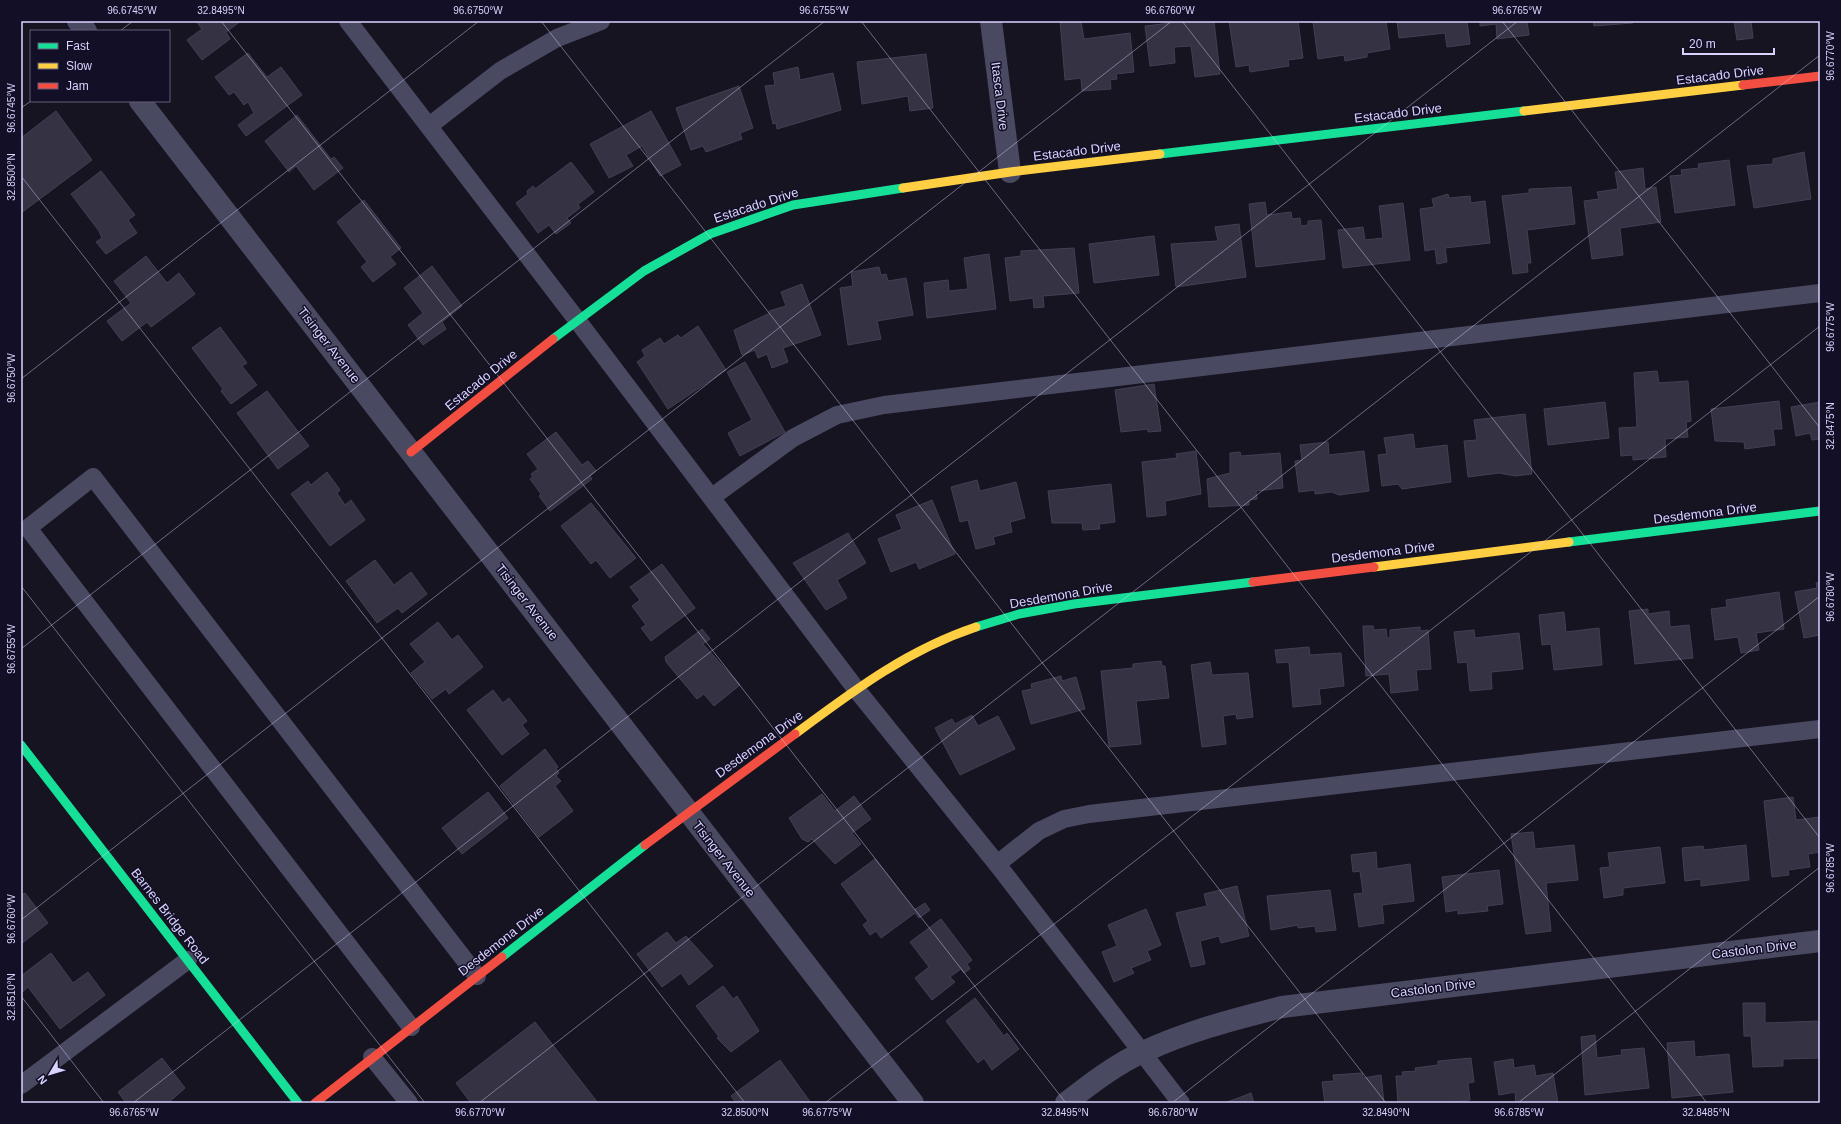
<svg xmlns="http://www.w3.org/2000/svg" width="1841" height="1124" font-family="Arial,sans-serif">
<rect width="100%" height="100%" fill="#161421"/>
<g fill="#343243" stroke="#433f54">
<polygon points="196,21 241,21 226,32 230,39 202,60 187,40 202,29"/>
<polygon points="1060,21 1081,21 1084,39 1130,33 1134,72 1116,74 1117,79 1110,80 1111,89 1082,91 1081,78 1065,80"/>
<polygon points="1188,21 1214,21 1220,74 1195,77 1191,46 1174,47 1175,63 1150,66 1145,26"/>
<polygon points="1229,21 1298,21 1303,58 1288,60 1289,66 1250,72 1249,65 1236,67"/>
<polygon points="1321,21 1386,21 1390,49 1367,53 1367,57 1345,61 1344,55 1318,59 1313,22"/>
<polygon points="1397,21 1467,21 1470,44 1447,47 1445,33 1399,38"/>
<polygon points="1527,21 1529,35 1497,39 1496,24 1480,26 1480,21"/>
<polygon points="1593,21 1633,21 1633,23 1594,26"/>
<polygon points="1734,21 1751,21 1753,38 1737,40"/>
<polygon points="248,53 267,77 281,67 302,95 246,136 238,125 254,113 248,102 244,105 234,92 229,95 215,77"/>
<polygon points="926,54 933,108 910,111 908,96 862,104 857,62"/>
<polygon points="798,67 800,80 833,73 841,110 777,129 776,123 773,124 765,86 775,85 773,73"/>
<polygon points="739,86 753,128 740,133 742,139 706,152 703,146 691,150 676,108"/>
<polygon points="56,111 92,160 21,213 21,138"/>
<polygon points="651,111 681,165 660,176 642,146 626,155 633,166 609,178 590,144"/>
<polygon points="297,115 331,159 334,157 343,168 314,190 296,166 289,172 265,141"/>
<polygon points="1804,152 1811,199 1754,208 1747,166 1773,164 1773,159"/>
<polygon points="1729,160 1735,205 1675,213 1670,176 1682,175 1681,170 1699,168 1698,164"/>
<polygon points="571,162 594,192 578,204 580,208 567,218 571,223 556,234 549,225 538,233 516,203 528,194 527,191 533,186 535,189"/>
<polygon points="1643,168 1645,189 1656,187 1661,222 1620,228 1623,255 1592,259 1584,201 1599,199 1597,192 1618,189 1615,172"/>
<polygon points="101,171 135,215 128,220 137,233 106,254 96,242 102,238 99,231 71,194"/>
<polygon points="1571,187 1575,224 1527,230 1531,263 1527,263 1528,272 1513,274 1502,196 1529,193 1529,189"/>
<polygon points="1448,194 1449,198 1470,196 1471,203 1485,201 1490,243 1445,248 1447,262 1437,264 1435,249 1425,251 1420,209 1434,207 1432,199"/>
<polygon points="364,200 401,248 390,257 396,264 373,282 361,267 367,262 337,222"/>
<polygon points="1265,202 1267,215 1291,212 1292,219 1300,218 1301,226 1308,225 1308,221 1321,220 1325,259 1256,267 1249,204"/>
<polygon points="1403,203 1410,260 1343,268 1338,230 1363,227 1365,240 1383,238 1379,206"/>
<polygon points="1239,224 1246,277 1176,287 1171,244 1218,241 1215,227"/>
<polygon points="1154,236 1159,275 1094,283 1089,244"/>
<polygon points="1074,248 1079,293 1043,296 1044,307 1034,308 1033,298 1010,301 1005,258 1021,256 1021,251"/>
<polygon points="989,254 996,309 927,318 924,283 948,280 949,291 968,289 964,258"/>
<polygon points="146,256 167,283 179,273 195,294 151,327 147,322 122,341 107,321 131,303 114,281"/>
<polygon points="432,266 462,306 442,322 446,329 423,345 408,325 423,313 404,288"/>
<polygon points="879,267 881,275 886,274 888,281 906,278 913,315 877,321 881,339 848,345 840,288 853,286 851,272"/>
<polygon points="802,284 821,335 783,348 788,362 772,368 767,354 758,358 755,350 742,355 734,330 770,313 769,311 786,306 781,292"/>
<polygon points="698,326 726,370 668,409 637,362 645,356 642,350 660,338 664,344 678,335 681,338"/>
<polygon points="220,327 247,363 242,366 257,385 231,404 221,391 223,389 192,348"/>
<polygon points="745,362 785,432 740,456 728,433 752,420 727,372"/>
<polygon points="1657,371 1659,383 1688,381 1691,421 1686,422 1688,437 1665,439 1666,457 1633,460 1633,455 1621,456 1619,428 1637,427 1634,373"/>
<polygon points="1154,384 1161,431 1148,432 1148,429 1121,432 1115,390"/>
<polygon points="267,391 309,446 278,469 237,413"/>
<polygon points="1779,401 1782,429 1773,429 1775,445 1745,449 1744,442 1715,441 1711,409"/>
<polygon points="1605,402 1609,438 1548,445 1544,409"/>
<polygon points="1820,402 1820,439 1812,440 1810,433 1796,436 1791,407"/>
<polygon points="1525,414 1532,474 1515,476 1499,473 1468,477 1464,441 1477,440 1474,420"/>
<polygon points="556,432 582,465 588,461 596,471 590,476 592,479 550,511 539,496 541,494 530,479 533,477 531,474 538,469 527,454"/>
<polygon points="1413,434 1415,449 1447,445 1451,482 1402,489 1398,484 1382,486 1378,455 1387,454 1384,438"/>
<polygon points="1328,442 1329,455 1364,451 1369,491 1339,495 1332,492 1315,494 1315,490 1299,492 1295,461 1302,460 1300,445"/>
<polygon points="1196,451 1201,494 1165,501 1166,515 1147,517 1142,462 1177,458 1176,454"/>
<polygon points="1240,452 1241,456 1280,453 1283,488 1256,491 1257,499 1249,500 1249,505 1209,507 1207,479 1230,473 1230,453"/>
<polygon points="327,472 340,490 337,493 345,505 351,500 365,520 330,546 291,494 308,481 311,485"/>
<polygon points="977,480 980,491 1016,482 1025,518 1010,522 1012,532 993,537 995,544 976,549 968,520 960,522 951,487"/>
<polygon points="1111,484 1115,522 1099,524 1100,529 1083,530 1082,523 1052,523 1048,491"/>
<polygon points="932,500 955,554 919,569 916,562 891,572 878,539 902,529 896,515"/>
<polygon points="591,503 636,558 610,578 596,560 591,564 561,526"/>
<polygon points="848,533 866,563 837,580 847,598 826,610 793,563"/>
<polygon points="375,560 394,585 411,572 427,594 402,613 398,608 377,623 346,581"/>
<polygon points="662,564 695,608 651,641 641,628 646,625 632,606 640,600 630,587"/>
<polygon points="1820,582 1820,635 1804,638 1795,592 1817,588 1816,583"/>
<polygon points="1779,592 1784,629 1756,633 1759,650 1741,653 1738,637 1715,640 1711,609 1727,607 1726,600"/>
<polygon points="1648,609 1648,614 1669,611 1670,627 1689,625 1693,658 1635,664 1629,611"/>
<polygon points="1564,612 1566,632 1599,628 1602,665 1554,670 1551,644 1542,645 1539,615"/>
<polygon points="438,622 452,640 458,635 483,667 449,694 446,689 432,699 411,673 425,662 410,644"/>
<polygon points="1363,626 1373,626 1374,630 1386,629 1387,638 1390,638 1390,630 1420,627 1420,631 1428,630 1431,669 1416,670 1418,690 1391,693 1389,674 1366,676"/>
<polygon points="702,629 710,639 703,644 740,685 714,706 704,694 697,699 666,662 665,657"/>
<polygon points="1474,630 1475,638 1519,633 1523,669 1491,672 1492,689 1470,691 1467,662 1458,663 1454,632"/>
<polygon points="1309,647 1310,655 1341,653 1344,686 1319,689 1321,704 1293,707 1289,662 1277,663 1275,650"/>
<polygon points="1161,661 1162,666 1165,666 1169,698 1136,701 1141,744 1109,747 1101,671 1133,668 1133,664"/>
<polygon points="1210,662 1212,675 1248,673 1253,717 1237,719 1236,714 1223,716 1226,744 1202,747 1191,665"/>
<polygon points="1061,676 1062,681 1076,677 1085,709 1031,724 1022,691 1032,689 1031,684"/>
<polygon points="493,690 503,703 509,698 527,721 522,725 529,734 502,755 467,710"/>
<polygon points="972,715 978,726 998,716 1015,749 960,775 935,728 952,719 955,724"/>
<polygon points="545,749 558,767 556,769 559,773 556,776 561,781 555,786 573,811 539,837 500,786"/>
<polygon points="488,792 508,818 462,854 442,828"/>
<polygon points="822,794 835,811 854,796 871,819 852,833 861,844 835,864 812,839 808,842 802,839 789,818"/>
<polygon points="1793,797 1796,820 1820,817 1820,852 1808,854 1810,867 1788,870 1789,875 1772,877 1764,801"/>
<polygon points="1533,832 1535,849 1574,845 1578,880 1546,883 1551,931 1526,934 1511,834"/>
<polygon points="1746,845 1749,880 1701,886 1701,879 1685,881 1682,848 1703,846 1704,850"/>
<polygon points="1660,847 1665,883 1623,888 1623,895 1604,898 1600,868 1610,867 1608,853"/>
<polygon points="1376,852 1377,869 1410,864 1414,901 1382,905 1384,923 1359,927 1354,894 1363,893 1360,871 1353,872 1351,855"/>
<polygon points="875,859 914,910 925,903 930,910 919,918 915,913 881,938 876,931 870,935 863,925 868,921 841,884"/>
<polygon points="1499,870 1503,904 1487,906 1488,911 1458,914 1458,910 1446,912 1442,877"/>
<polygon points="1237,886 1249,936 1221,943 1219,936 1200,941 1205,964 1191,967 1176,913 1207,906 1204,894"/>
<polygon points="1330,890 1336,930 1316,932 1315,926 1298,928 1298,925 1271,930 1267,896"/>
<polygon points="25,893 48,923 21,944 21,895"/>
<polygon points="1146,909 1161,945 1147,951 1151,960 1131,968 1134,973 1114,982 1102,952 1117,946 1108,925"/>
<polygon points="941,919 972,960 967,964 970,969 964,973 961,969 950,977 955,982 932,1000 915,978 929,967 910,942"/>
<polygon points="667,932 676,943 686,936 713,966 689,985 681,973 662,987 637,954"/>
<polygon points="51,953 73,983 88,972 105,995 60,1029 28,987 21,993 21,976"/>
<polygon points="723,986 733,999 737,996 759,1031 731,1052 717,1038 719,1037 696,1006"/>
<polygon points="975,998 1004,1036 1007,1033 1019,1049 992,1070 984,1058 978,1063 946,1021"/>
<polygon points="1743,1003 1765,1003 1765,1023 1820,1021 1820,1058 1783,1059 1783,1066 1753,1067 1751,1036 1744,1036"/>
<polygon points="535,1022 598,1103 471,1103 456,1083"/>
<polygon points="1595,1035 1597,1058 1622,1055 1621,1050 1644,1048 1649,1088 1585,1095 1581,1037"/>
<polygon points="1694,1041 1695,1057 1729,1054 1733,1092 1672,1098 1667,1043"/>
<polygon points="162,1058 185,1088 168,1103 126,1103 118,1092"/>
<polygon points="1471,1058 1474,1082 1468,1083 1470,1100 1452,1102 1452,1103 1398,1103 1396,1076 1403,1076 1402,1072 1416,1071 1415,1068 1438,1065 1438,1061"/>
<polygon points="1513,1059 1514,1068 1534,1065 1536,1076 1553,1073 1558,1103 1516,1103 1515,1092 1499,1095 1494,1062"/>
<polygon points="780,1060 811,1103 736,1103 731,1096"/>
<polygon points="1362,1073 1363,1078 1381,1075 1384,1103 1325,1103 1322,1082 1334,1081 1333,1075"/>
<polygon points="1251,1093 1254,1103 1224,1103 1241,1097"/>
</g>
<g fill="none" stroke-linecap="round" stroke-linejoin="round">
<g stroke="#4a4962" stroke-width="18">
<polyline points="348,21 577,320 856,689 997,864 1181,1103"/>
<polyline points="429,126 500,71 557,38 601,21"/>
<polyline points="712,497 793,438 837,415 884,405 1820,293"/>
<polyline points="997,864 1039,831 1064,819 1089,814 1820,729"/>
<polyline points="411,1027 28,528 93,477 477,976"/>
<polyline points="372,1057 409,1103"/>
<polyline points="21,1085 188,960"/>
</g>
<g stroke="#4a4962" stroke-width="22">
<polyline points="78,21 86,31"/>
<polyline points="991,21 1010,172"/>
<polyline points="140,101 913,1103"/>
<path d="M1066,1103c23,-18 50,-39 77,-51 44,-21 92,-33 139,-45l538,-66"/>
</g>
<g stroke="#16e098" stroke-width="9">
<polyline points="1160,154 1524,111"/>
<polyline points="553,339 644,271 710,234 793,205 903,188"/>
<polyline points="1569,542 1820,511"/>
<polyline points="976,627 1019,614 1074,604 1253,582"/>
<polyline points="21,745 298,1103"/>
<polyline points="502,957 645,845"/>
</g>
<g stroke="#ffcf43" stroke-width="9">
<polyline points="1524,111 1743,85"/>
<polyline points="903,188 1010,172 1160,154"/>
<polyline points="1374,567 1569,542"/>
<path d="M795,734c58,-43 112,-84 181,-107"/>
</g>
<g stroke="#f24e42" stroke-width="9">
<polyline points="1743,85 1820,76"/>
<polyline points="411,452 553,339"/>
<polyline points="1253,582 1374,567"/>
<polyline points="645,845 795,734"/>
<polyline points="315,1103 502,957"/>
</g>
</g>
<path fill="none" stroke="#d9d4ff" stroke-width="1" stroke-opacity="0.45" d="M221,21l845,1082M541,21l845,1082M861,21l846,1082M1182,21l638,817M1502,21l318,407M120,31l13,-10M21,108l10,-7M21,176l724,927M21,379l458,-358M21,586l404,517M21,649l804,-628M21,920l1151,-899M21,996l83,107M133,1103l1385,-1082M479,1103l1341,-1048M825,1103l995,-777M1172,1103l648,-507M1518,1103l302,-236"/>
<g text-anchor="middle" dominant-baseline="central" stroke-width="3" stroke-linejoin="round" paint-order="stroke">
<g font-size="13" fill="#d9d4ff" stroke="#130f26">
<text transform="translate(1720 75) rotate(-7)">Estacado Drive</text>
<text transform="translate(1000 96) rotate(83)">Itasca Drive</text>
<text transform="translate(1398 113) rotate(-7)">Estacado Drive</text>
<text transform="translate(1077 151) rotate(-7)">Estacado Drive</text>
<text transform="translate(756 205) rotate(-18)">Estacado Drive</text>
<text transform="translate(329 345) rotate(52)">Tisinger Avenue</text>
<text transform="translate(481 380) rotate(-39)">Estacado Drive</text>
<text transform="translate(1705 513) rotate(-7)">Desdemona Drive</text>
<text transform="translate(1383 552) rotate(-7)">Desdemona Drive</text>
<text transform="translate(1061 595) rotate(-10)">Desdemona Drive</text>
<text transform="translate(527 602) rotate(52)">Tisinger Avenue</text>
<text transform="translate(759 744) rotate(-36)">Desdemona Drive</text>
<text transform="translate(724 859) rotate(52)">Tisinger Avenue</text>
<text transform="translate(170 916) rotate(52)">Barnes Bridge Road</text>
<text transform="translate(501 941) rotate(-38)">Desdemona Drive</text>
<text transform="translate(1754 949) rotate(-7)">Castolon Drive</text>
<text transform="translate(1433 988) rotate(-7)">Castolon Drive</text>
</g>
</g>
<rect width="1841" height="1124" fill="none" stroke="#130f26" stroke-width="44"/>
<rect x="30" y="30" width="140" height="72" fill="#130f26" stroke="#625e7d"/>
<rect x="38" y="43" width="20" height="6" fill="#16e098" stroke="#625e7d"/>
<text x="66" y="50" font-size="12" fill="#d9d4ff">Fast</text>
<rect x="38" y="63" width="20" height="6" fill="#ffcf43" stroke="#625e7d"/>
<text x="66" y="70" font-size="12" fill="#d9d4ff">Slow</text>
<rect x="38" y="83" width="20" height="6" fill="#f24e42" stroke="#625e7d"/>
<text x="66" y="90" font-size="12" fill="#d9d4ff">Jam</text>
<g transform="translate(50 1074) rotate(232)" stroke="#130f26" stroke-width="3" paint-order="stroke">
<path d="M0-3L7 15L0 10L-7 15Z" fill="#d9d4ff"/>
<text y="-6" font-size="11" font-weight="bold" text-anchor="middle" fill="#d9d4ff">N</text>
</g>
<path d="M1683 48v6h91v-6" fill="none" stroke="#d9d4ff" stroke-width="2"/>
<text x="1689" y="48" font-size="12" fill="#d9d4ff" stroke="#130f26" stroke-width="3" paint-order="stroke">20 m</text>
<rect x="22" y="22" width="1797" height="1080" fill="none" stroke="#d9d4ff" stroke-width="1.5"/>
<g font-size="10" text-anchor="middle" fill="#d9d4ff">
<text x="132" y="14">96.6745°W</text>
<text x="221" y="14">32.8495°N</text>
<text x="478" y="14">96.6750°W</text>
<text x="824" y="14">96.6755°W</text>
<text x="1170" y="14">96.6760°W</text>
<text x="1517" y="14">96.6765°W</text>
<text transform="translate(1830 56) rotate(-90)" y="4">96.6770°W</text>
<text transform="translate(11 108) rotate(-90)" y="4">96.6745°W</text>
<text transform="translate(11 177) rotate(-90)" y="4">32.8500°N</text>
<text transform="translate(1830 327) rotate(-90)" y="4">96.6775°W</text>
<text transform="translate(11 378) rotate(-90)" y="4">96.6750°W</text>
<text transform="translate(1830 426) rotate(-90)" y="4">32.8475°N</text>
<text transform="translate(1830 597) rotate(-90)" y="4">96.6780°W</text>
<text transform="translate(11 649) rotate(-90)" y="4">96.6755°W</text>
<text transform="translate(1830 868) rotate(-90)" y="4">96.6785°W</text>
<text transform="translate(11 919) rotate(-90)" y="4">96.6760°W</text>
<text transform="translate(11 997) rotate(-90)" y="4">32.8510°N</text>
<text x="134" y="1116">96.6765°W</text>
<text x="480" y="1116">96.6770°W</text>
<text x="745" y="1116">32.8500°N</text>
<text x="827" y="1116">96.6775°W</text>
<text x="1065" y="1116">32.8495°N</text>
<text x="1173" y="1116">96.6780°W</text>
<text x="1386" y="1116">32.8490°N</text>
<text x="1519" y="1116">96.6785°W</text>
<text x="1706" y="1116">32.8485°N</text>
</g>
</svg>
